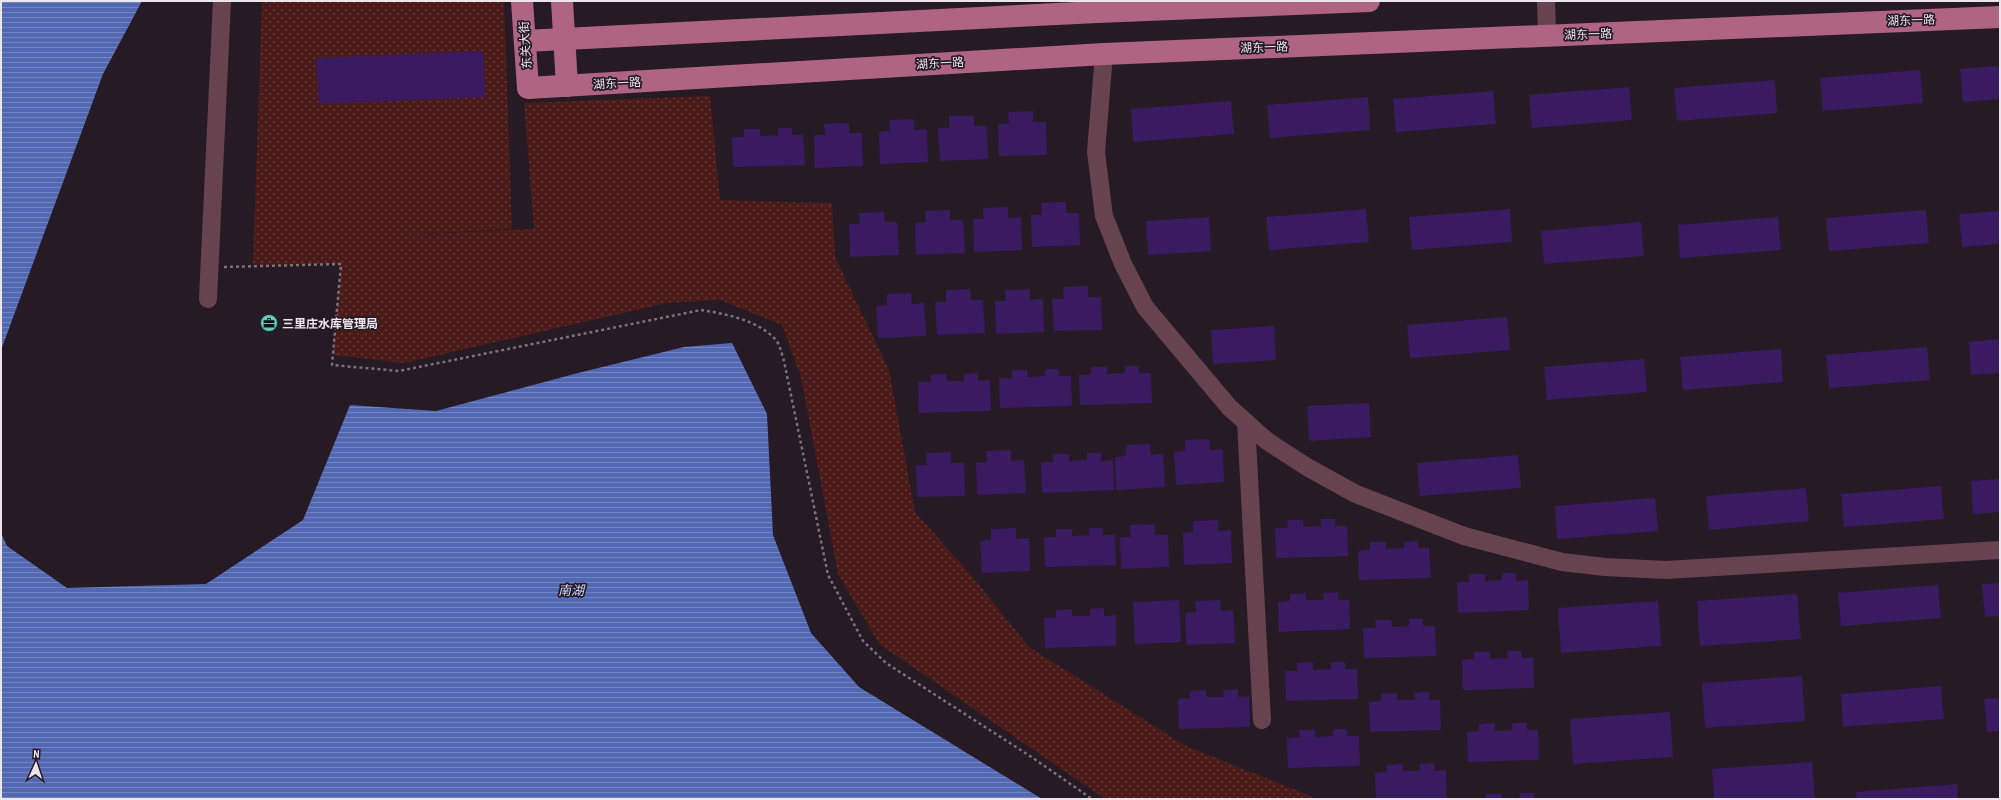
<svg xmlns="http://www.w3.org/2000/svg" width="2001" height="800" font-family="'PT Sans Narrow','Noto Sans SC',sans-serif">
<defs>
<pattern id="garden-dots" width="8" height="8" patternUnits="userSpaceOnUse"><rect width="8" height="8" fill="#4b1b1a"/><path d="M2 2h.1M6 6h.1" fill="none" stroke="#653c3b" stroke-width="1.8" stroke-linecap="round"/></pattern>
<pattern id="water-rules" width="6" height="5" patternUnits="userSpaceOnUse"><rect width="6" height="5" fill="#5368b2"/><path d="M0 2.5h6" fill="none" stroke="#7485c0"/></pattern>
</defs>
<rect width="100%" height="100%" fill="#261a25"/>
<polygon fill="url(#garden-dots)" points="262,1 504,1 512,229 401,235 534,229 524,103 710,96 720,200 832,203 835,257 889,370 915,512 971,575 1029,647 1186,746 1318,799 1105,799 879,644 838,574 801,377 782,325 720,300 667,303 404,363 333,355 341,264 253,265"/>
<g fill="url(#water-rules)">
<polygon points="1,1 142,1 103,74 1,350"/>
<polygon points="732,343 767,414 773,535 811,633 859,687 1042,799 1,799 1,533 7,546 67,588 206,584 303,520 350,405 436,411 578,373 684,347"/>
</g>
<g fill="#3a1b62">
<polygon points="483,51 485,97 319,104 316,58"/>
<polygon points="2000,66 2000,99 1963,102 1960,69"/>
<polygon points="1920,70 1923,103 1823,111 1820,78"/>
<polygon points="1775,80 1777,113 1677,121 1674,88"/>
<polygon points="1629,87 1632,120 1532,128 1529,95"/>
<polygon points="1493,91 1496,124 1396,132 1393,99"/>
<polygon points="1368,97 1370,130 1270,138 1267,105"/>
<polygon points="1231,101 1234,134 1133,142 1131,109"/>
<polygon points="1033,111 1033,122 1046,122 1047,155 999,156 998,124 1009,124 1008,112"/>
<polygon points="949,116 974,116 974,126 987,126 988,159 940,161 938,128 949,128"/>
<polygon points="914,119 914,130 927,129 928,162 880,164 879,132 890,131 889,120"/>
<polygon points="849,123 849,133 862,133 863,166 815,168 814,135 825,135 824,124"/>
<polygon points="778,128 792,128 792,135 803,135 805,165 733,167 732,137 744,137 744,129 760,129 760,136 778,135"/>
<polygon points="1066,202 1066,213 1079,213 1080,245 1032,247 1031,215 1042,215 1041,203"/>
<polygon points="1008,207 1008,218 1021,217 1022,250 974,252 973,219 984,219 983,208"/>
<polygon points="1366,209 1369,242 1269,250 1266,217"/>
<polygon points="1510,209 1512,242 1412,250 1409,217"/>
<polygon points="950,210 950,220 963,220 965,253 916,255 915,223 926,222 925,211"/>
<polygon points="1926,210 1929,243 1829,251 1826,218"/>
<polygon points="2000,211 2000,244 1962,247 1959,214"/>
<polygon points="884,212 885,222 897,222 899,255 850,257 849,224 860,224 859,213"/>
<polygon points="1209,217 1211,251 1148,255 1146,221"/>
<polygon points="1778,217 1781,250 1680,258 1678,225"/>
<polygon points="1641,222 1644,256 1544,264 1541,231"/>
<polygon points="1088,286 1088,297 1101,297 1102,330 1054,331 1052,299 1064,299 1063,287"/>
<polygon points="970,289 971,300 983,300 985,333 937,335 935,302 946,302 946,290"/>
<polygon points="1030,289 1030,300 1043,299 1044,332 996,334 995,301 1006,301 1005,290"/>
<polygon points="911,293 912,304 924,303 926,336 878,338 876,306 887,305 887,294"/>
<polygon points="1507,317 1510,350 1410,358 1407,325"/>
<polygon points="1274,326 1276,360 1213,364 1211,330"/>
<polygon points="2000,339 2000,373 1971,375 1969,342"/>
<polygon points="1927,347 1930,380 1829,388 1826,355"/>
<polygon points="1781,349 1783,382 1683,390 1680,357"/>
<polygon points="1644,359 1647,392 1547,400 1544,367"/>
<polygon points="1125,366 1139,366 1139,373 1151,373 1152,403 1080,405 1079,375 1091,375 1091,367 1107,367 1107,374 1125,373"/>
<polygon points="1045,369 1059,369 1059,376 1071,376 1072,406 1000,408 999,378 1012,378 1012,370 1027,370 1028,377 1045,376"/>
<polygon points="978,373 978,381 990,380 991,411 919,413 918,382 931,382 930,375 946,374 947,381 964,381 964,374"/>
<polygon points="1369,403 1371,437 1309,441 1307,406"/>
<polygon points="1209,439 1210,450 1223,449 1224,482 1176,485 1174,452 1185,451 1185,440"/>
<polygon points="1150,444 1151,455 1163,454 1165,487 1116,490 1115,457 1126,456 1126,445"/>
<polygon points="1011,450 1011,461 1024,460 1026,493 977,495 976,463 987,462 986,451"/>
<polygon points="951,452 951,463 964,463 965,496 917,497 916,465 927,465 926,453"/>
<polygon points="1087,453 1101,453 1101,461 1113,460 1114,490 1042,493 1041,462 1053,462 1053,454 1069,454 1069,461 1087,460"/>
<polygon points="1518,455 1521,488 1420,496 1417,463"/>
<polygon points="2000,479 2000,512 1973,514 1971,481"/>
<polygon points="1941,486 1944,519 1844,527 1841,494"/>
<polygon points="1806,488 1809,521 1709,530 1706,496"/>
<polygon points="1655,498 1658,531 1557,539 1555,506"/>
<polygon points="1321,519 1335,519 1335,526 1347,526 1348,556 1276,558 1275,528 1288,528 1287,520 1303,520 1304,527 1321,526"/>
<polygon points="1218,520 1218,531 1231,530 1232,563 1184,565 1183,533 1193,532 1193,521"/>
<polygon points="1155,524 1155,535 1168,535 1169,567 1121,569 1120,537 1131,537 1130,525"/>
<polygon points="1016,528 1016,539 1029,538 1030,571 982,573 980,541 991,540 991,529"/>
<polygon points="1089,528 1103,528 1103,535 1115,535 1116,565 1045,567 1044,537 1056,537 1056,529 1072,529 1072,536 1089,535"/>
<polygon points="1418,541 1418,548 1429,548 1431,578 1359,580 1358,551 1370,550 1370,542 1386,542 1386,549 1404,548 1404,542"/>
<polygon points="1502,573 1516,573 1516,581 1528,580 1529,610 1458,613 1457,582 1469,582 1469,574 1485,574 1485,581 1502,580"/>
<polygon points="2000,583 2000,616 1985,617 1982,584"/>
<polygon points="1938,585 1941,618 1841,626 1838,593"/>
<polygon points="1338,592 1338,600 1349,600 1350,629 1279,632 1278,602 1290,601 1290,594 1306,593 1306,600 1324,600 1323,593"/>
<polygon points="1797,594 1801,639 1700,646 1697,601"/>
<polygon points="1179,600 1181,642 1135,644 1133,602"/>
<polygon points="1220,600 1221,611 1233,610 1235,643 1186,645 1185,613 1196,612 1195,601"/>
<polygon points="1658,601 1661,646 1561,653 1558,608"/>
<polygon points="1104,608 1104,616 1116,615 1116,646 1045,648 1044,618 1056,617 1056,610 1072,609 1072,616 1090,616 1090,609"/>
<polygon points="1409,619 1423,619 1423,626 1435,626 1436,656 1364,658 1363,628 1376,628 1375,620 1391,620 1392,627 1409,626"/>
<polygon points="1507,651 1521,651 1522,658 1533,658 1534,688 1463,690 1462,660 1474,659 1474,652 1490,652 1490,659 1508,658"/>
<polygon points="1313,662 1313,670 1331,669 1331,662 1345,662 1345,669 1357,669 1358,699 1286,701 1285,671 1297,671 1297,663"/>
<polygon points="1802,676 1805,721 1705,728 1702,683"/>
<polygon points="1941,686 1944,719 1843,727 1841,694"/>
<polygon points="1238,689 1238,697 1249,696 1250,727 1179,729 1178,699 1190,698 1190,691 1206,690 1206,697 1224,697 1223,690"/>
<polygon points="1429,692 1429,700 1440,700 1441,730 1370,732 1369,702 1381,701 1381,694 1397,693 1397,700 1415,700 1414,693"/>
<polygon points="2000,698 2000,731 1987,732 1984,699"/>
<polygon points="1670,712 1673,757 1573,764 1570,719"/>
<polygon points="1495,723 1495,731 1513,730 1512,723 1527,723 1527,730 1538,730 1539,760 1468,762 1467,732 1479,731 1479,724"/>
<polygon points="1333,729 1347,729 1347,736 1359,736 1360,766 1288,768 1287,738 1300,737 1299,730 1315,730 1315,737 1333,736"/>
<polygon points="1812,762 1815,799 1714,799 1712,769"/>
<polygon points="1434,763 1435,771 1446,770 1447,799 1376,799 1375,773 1387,772 1387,765 1403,764 1403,771 1420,771 1420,764"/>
<polygon points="1957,784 1958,799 1857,799 1856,792"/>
<polygon points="1519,793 1534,793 1534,799 1520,799"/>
<rect x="1486" y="794" width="16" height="5"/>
</g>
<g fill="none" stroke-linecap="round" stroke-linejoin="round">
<path stroke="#7c727b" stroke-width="2.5" stroke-dasharray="3 3" stroke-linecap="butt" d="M224,267l117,-3 -9,101 67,6 302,-61c25,4 57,10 75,30 4,5 6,15 8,21l44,214 35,66 23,22 147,95 59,41"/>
<g stroke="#674350" stroke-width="18">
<polyline points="1546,1 1547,36"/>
<polyline points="1104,54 1096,152 1104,216 1123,264 1145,307 1229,407 1267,441 1307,467 1356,494 1464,536 1562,562 1605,567 1666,570 2000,550"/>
<polyline points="208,299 222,1"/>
<polyline points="1246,422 1262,720"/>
</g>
<g stroke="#af6582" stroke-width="22">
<polyline points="522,1 528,88 1104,54 2000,17"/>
<polyline points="562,1 567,86"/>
<polyline points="525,41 1097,12 1369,1"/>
</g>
</g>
<defs>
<g id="office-disc" transform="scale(0.9)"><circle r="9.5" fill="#58cec0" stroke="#261a25"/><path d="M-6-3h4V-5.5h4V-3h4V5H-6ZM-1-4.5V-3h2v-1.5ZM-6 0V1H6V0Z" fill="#111"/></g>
</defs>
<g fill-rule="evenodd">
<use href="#office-disc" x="269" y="323"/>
</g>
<g text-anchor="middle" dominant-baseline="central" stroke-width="3.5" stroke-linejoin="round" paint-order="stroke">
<g font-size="12" fill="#ede5ec" stroke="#261a25">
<text transform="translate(1911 20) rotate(-2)">湖东一路</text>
<text transform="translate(1588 34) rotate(-2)">湖东一路</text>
<text transform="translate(525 45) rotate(-94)">东关大街</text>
<text transform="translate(1264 47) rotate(-2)">湖东一路</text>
<text transform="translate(940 63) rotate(-3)">湖东一路</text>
<text transform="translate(617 83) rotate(-3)">湖东一路</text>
</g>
<g font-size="12" font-weight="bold" fill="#ede5ec" stroke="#261a25" text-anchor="start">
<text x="282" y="323">三里庄水库管理局</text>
</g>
<g font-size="13" font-style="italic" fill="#c7d5fe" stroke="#261a25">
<text x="571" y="590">南湖</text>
</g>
</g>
<rect width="2001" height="800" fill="none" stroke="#ede5ec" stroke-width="4"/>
<g transform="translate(36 764) rotate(3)" stroke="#261a25" stroke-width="3" paint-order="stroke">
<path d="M0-3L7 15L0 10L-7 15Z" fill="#ede5ec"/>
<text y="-6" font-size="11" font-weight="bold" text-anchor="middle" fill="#ede5ec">N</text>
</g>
</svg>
